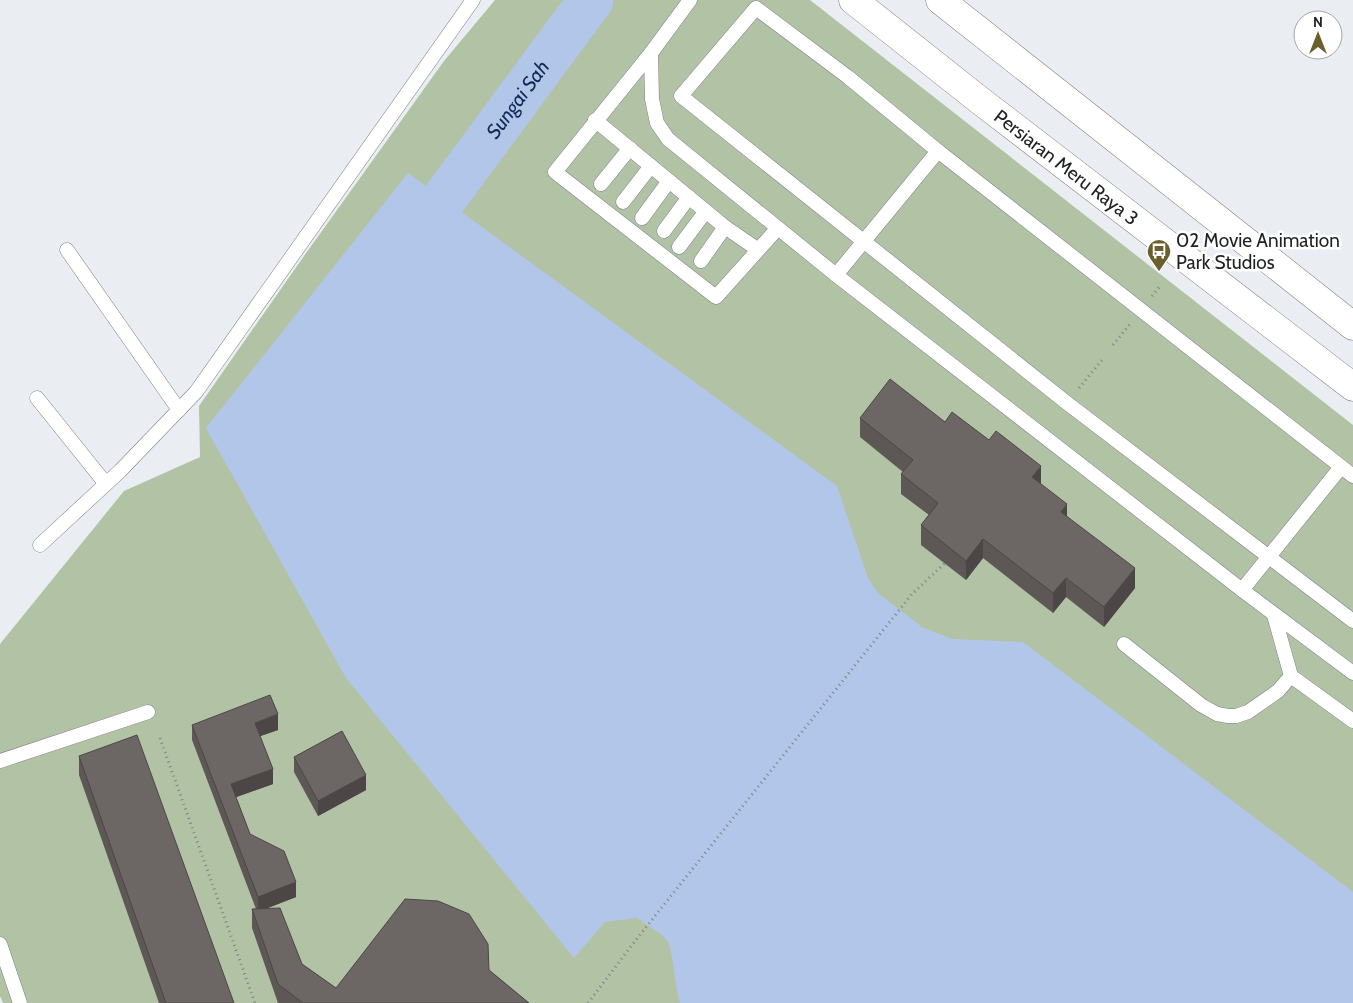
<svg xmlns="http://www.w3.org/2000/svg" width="1353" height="1003" font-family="Cabin,sans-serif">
<rect width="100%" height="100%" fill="#eaeef3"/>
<polygon fill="#b1c3a4" points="495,0 810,0 1353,425 1353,1003 3,1003 0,996 0,644 124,491 200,457 199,406 304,256 444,61"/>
<path fill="#b2c6e9" d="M408,173l429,313 31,92 10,15 44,34 30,12 71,3 330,250v111h-673c-5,-14 -7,-58 -14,-64 -8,-8 -19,-14 -29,-21l-32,4 -31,36 -228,-280 -140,-250z"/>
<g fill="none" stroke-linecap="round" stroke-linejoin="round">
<path stroke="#b2c6e9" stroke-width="45" id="s1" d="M444,199l147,-199"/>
<g stroke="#7d8186" stroke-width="15">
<g id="lane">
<polyline points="690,0 651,53 555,172 716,297 777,229"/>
<polyline points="651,53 652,99 657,123 668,139 836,275 1242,590 1353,673"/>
<polyline points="595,120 725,227 757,249"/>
<polyline points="601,184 630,148"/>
<polyline points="623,202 651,166"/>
<polyline points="642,218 669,181"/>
<polyline points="664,231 689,197"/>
<polyline points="679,247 706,211"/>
<polyline points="67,250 179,410"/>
<polyline points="701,261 725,227"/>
<polyline points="836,275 938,151"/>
<polyline points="37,398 106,484"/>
<polyline points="1353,476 938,151 848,77 756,8 681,96 1067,403 1353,621"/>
<polyline points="40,545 120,471 196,392 473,0"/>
<polyline points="1242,590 1341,467"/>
<polyline points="1274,615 1291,676 1353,721"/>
<polyline points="1124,644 1201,705 1217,714 1228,716 1236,716 1248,712 1278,691 1291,676"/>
<polyline points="0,761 148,712"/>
<polyline points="0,944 20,1003"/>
</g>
</g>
<g stroke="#7d8186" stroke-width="29">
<g id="secondary">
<path id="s2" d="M853,0l125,99 375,288"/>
<polyline points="940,0 1353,326"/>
</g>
</g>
<g stroke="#7f8285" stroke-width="3" stroke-dasharray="1 4" stroke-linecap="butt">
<polyline points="1152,296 1161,285"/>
<polyline points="1113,345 1130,324"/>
<polyline points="1079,388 1102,360"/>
<polyline points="160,738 255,1003"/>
<polyline points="588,1003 635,941 912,594 945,563"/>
</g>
<use href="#lane" stroke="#fff" stroke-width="14"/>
<use href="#secondary" stroke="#fff" stroke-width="28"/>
</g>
<g fill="#5d5856">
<polygon points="860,418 945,422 1041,484 1067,516 1135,588 1104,627 1066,597 1053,613 983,558 966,580 921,545 921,525 929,515 901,494 901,474 903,472 860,437"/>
<polygon points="192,725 278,730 260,736 273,784 236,797 250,834 296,897 267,908 302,964 336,988 489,970 529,1003 278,1003 252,928 252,909 256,909 192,740"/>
<polygon points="79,756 234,1003 159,1003 79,775"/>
<polygon points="294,757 366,790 318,816 294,772"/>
</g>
<g fill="#4c4746">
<polygon points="1041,466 1041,486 1032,477"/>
<polygon points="1067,504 1067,523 1061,512"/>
<polygon points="983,539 983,558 966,580 966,561"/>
<polygon points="1135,568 1135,588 1104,627 1104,607"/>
<polygon points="1066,578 1066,597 1053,613 1053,593"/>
<polygon points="278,714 278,730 255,738 255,723"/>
<polygon points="273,769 273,784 231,799 231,784"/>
<polygon points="366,775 366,790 318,816 318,801"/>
<polygon points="296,882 296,897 258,912 258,897"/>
</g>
<g fill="#6c6664" stroke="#4c4746">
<polygon points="890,379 945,422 952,412 989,440 996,431 1041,466 1032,477 1067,504 1061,512 1135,568 1104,607 1066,578 1053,593 983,539 966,561 921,525 938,503 901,474 913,460 860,418"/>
<polygon points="270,695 278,714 255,723 273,769 231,784 250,834 284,851 296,882 258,897 192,725"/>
<polygon points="342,731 366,775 318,801 294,757"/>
<polygon points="137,735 234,1003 166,1003 79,756"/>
<polygon points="405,899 438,901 469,914 488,944 489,970 529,1003 303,1003 278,984 252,909 280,908 302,964 336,988"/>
</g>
<defs>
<g id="bus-pin" transform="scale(1.25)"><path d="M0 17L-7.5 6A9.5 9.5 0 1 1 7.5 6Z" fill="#6b602d" stroke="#fff"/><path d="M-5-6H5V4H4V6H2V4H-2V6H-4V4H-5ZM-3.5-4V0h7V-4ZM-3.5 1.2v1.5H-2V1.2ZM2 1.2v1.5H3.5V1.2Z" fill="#fff"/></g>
</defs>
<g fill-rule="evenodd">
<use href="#bus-pin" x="1159" y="251"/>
</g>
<g text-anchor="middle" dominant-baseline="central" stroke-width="5" stroke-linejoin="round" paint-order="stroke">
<g font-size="19" fill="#1f2122" stroke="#fff">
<text stroke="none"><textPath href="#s2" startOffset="271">Persiaran Meru Raya 3</textPath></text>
</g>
<g font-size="19" fill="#1f2122" stroke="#fff" text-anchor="start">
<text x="1176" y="240">02 Movie Animation<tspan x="1176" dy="22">Park Studios</tspan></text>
</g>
<g font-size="20" font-style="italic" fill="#102853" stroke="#fff">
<text stroke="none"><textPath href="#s1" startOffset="124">Sungai Sah</textPath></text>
</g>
</g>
<g transform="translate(1318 35)"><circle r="24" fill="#ffffff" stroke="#a5a6a7"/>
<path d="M0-4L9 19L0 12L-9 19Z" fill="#6b602d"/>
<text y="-8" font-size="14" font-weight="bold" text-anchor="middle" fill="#1f2122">N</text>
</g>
</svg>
